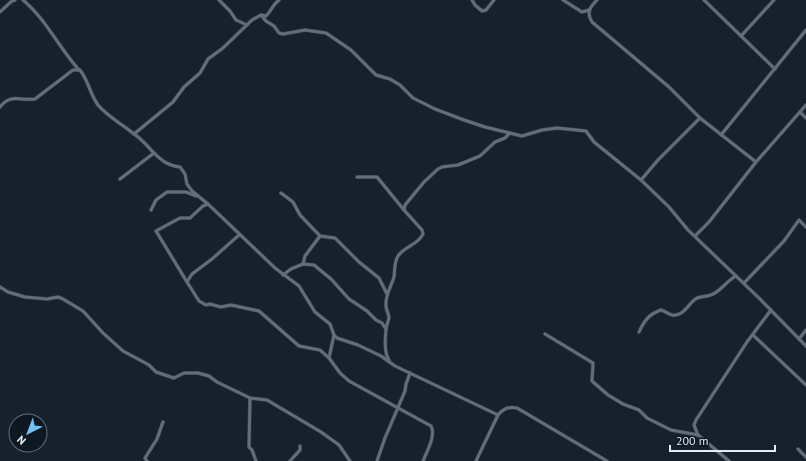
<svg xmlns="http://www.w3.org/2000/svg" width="806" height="461" font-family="'PT Sans',sans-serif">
<rect width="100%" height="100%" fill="#17212d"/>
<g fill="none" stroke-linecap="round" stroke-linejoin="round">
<g stroke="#353c46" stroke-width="4">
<g id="street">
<path d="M23,0c23,19 36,48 56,70"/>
<polyline points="219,0 230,11 236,20 247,25"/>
<polyline points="472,0 475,5 482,11 486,10 494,0"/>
<polyline points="563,0 582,12 589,10"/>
<path d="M597,0c-7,7 -11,13 -5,22l77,65 31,31 -42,42 -17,20"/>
<polyline points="704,0 775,69"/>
<polyline points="0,12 12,1 15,0"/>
<polyline points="261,15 266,21 274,26 279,33 283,34 305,30 326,33 351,50 376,75 390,79 400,85 413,98 435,109 464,120 485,127 522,136 542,130 557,128 586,131 594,142 641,180 669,207 688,230 760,299 806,346"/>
<polyline points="741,36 774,0"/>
<path d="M0,107c11,-14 20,-6 35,-8l38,-29h7c8,10 10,24 18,35 10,12 24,19 36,29 8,5 14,13 20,19"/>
<polyline points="800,112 806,118"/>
<polyline points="700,118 756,162"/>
<path d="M134,134l39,-32 11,-15 16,-14 8,-14 15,-11 29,-28 9,-5 5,1c5,-4 6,-11 13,-16"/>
<polyline points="721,135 806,30"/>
<polyline points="357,177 377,177 404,210"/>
<path d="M120,179l34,-26c8,8 15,13 26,14l5,7 2,10 5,7 16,13 67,64 24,18 16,26 15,12 4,11 3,3 21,7 23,11 14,10 103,49c5,-6 11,-9 19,-7l90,53"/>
<polyline points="281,193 293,202 300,215 320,236 335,238 359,262 379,278 387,294"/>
<polyline points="151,210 156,200 167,192 186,192 196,196"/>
<polyline points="239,235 212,259 192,274 187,282 199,301 206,305 210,304 221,307 231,305 259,311 299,346 320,350 329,358"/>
<polyline points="695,236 709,222 756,162 806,105"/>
<polyline points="303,264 305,256 320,236"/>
<polyline points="283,275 291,269 303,264 314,265 331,279 349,299 367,311 376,320 382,323 386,329"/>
<polyline points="187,282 156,231 180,218 190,218 203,206 208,204"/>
<polyline points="744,283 784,241 799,220 806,227"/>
<polyline points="0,287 8,292 25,297 47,299 58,297 63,299 83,311 103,333 123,351 149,365 156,372 174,378 184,373 198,373 209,376 217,382 250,398 267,400 321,432 339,445 350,461"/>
<path d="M639,332c5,-11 10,-18 22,-22 4,1 7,4 11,5 12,2 17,-13 25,-17 6,-2 12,-1 18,-5 8,-5 13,-13 21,-17"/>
<polyline points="545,334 593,363 592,381 608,395 623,404 639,410 647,418 671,430 698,435"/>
<path d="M334,335l-5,23 11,15 9,8 82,45c5,10 -4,25 -8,35"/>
<polyline points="753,335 806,385"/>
<polyline points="799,339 806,330"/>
<path d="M389,360c-5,-7 -4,-21 -3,-30 0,-4 2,-8 3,-12 0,-4 -3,-8 -3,-12 -1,-11 5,-19 8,-29 1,-7 0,-15 4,-21 7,-10 20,-11 25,-22l-1,-4 -18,-20 1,-5 19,-23 14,-13 4,-2 16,-2 22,-9 15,-14 10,-4 5,-5"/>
<polyline points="250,398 249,447 252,450 256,461"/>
<polyline points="798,449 806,457"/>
<polyline points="147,461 145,458 157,439 163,422"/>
<polyline points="290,461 300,450 300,446"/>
<polyline points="377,461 385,438 405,391 406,384 410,373"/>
<polyline points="476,461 498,415"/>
<polyline points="729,461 698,435 694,425 696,420 747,342 771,310"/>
</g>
</g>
<use href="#street" stroke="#606d7b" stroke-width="3"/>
</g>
<g transform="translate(28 433) rotate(222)"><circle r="19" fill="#0e1823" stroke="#646d77"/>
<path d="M0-3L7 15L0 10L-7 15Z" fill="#70c1f4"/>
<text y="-6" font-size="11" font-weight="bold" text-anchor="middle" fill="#e5ecf5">N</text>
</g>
<path d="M670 445v6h105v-6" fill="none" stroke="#e5ecf5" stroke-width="2"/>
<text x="676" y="445" font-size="12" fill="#e5ecf5" stroke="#0e1823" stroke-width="3" paint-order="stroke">200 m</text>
</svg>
